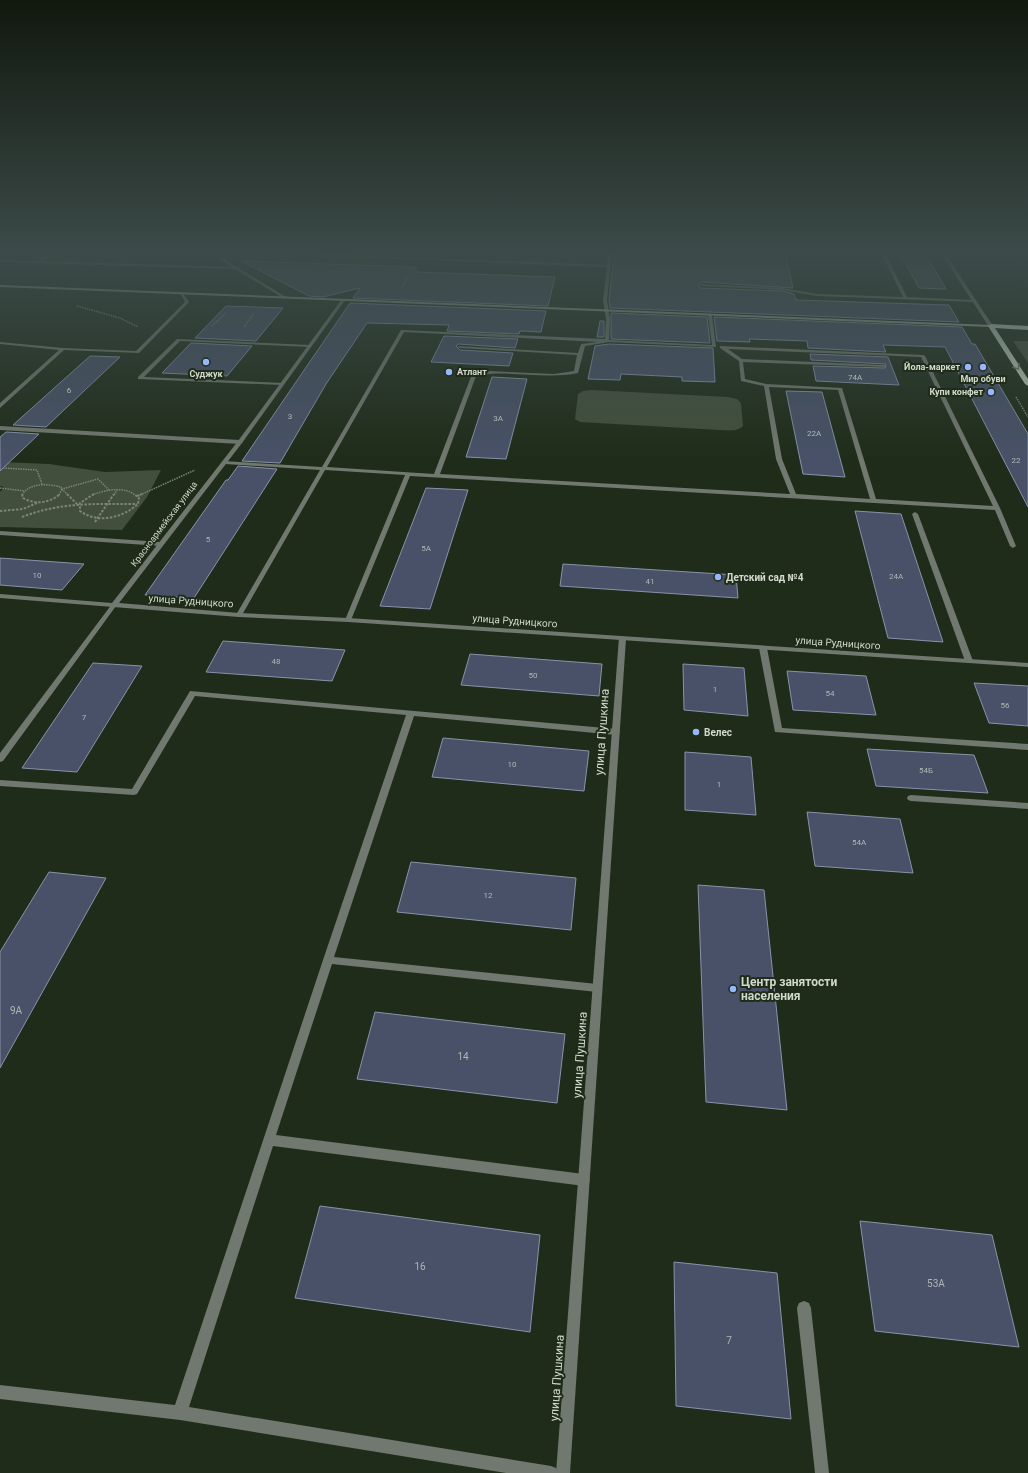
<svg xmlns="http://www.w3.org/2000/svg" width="1028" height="1473" font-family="Roboto,sans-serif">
<rect width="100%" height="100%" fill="#1f2c19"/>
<g fill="#424f3c">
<polygon points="1013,341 1028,341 1028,363"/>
<path d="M591,390l137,7 9,2 4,4 2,23c-6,6 -15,4 -23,4l-140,-8 -5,-3 3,-25 5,-3z"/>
<polygon points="0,462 49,464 105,472 161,470 147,497 122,530 0,527 0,492 4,487 0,486"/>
</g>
<g fill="#485167" stroke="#8893ab">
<polygon points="614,253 785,253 793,288 701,282 698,286 701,288 782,291 794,294 796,300 949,305 959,322 610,308 609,300"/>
<polygon points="900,253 925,253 946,289 919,288"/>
<polygon points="241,261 416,267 416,272 555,277 548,306 353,298 360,288 323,297 309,296"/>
<polygon points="350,303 546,311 541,332 520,331 519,334 447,331 449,325 367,323 326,384 280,463 242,461"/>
<polygon points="226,306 283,308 256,341 195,338"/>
<polygon points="611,313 707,317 710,343 611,339"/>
<polygon points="714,317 962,327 972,344 975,344 1028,434 1028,507 945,347 883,345 886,352 808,348 807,341 749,339 750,342 717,341"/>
<polygon points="600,321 604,321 604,337 597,337"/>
<polygon points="444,336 518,339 515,348 458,344 456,346 460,350 513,353 509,366 431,362"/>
<polygon points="191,343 252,346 227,376 162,373"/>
<polygon points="609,344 713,348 715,382 682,381 682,377 621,374 620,380 588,379 595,346"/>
<polygon points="810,354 888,357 899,385 816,381 813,366 885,368 886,365 885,364 811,360"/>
<polygon points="90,356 120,357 46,427 13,425"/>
<polygon points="492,377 527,379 506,459 466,457"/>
<polygon points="786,391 822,392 845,477 803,474"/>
<polygon points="6,432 39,434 0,471 0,437"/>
<polygon points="238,466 277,469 194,598 145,595 226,480 228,480"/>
<polygon points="426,488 468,490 430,609 380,606"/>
<polygon points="855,511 901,514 943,642 888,638"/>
<polygon points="0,558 84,564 62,590 0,585"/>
<polygon points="563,564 736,575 738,598 560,586"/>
<polygon points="223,641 345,650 332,681 206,672"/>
<polygon points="470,654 602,664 599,696 461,685"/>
<polygon points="93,663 142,666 77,772 22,768"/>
<polygon points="683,664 744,668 748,716 684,710"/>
<polygon points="787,671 866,676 876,715 793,710"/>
<polygon points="974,683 1028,686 1028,726 989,723"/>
<polygon points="443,738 589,751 584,791 432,777"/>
<polygon points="867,749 974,755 988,793 876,786"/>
<polygon points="685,752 751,757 756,815 685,810"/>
<polygon points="807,812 900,819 913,873 815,866"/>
<polygon points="411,862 576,878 571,930 397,912"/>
<polygon points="49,872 106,878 0,1068 0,952"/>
<polygon points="698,885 764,890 787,1110 706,1102"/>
<polygon points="375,1012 565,1034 557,1103 357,1079"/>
<polygon points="320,1206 540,1235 530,1332 295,1298"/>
<polygon points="860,1221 992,1235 1019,1347 875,1331"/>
<polygon points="674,1262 777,1273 791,1419 676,1406"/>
</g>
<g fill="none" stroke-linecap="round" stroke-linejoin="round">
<g stroke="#7b8576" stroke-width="1.5" stroke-dasharray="1.5 1" stroke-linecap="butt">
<polyline points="402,287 409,274"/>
<polyline points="77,306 120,318 138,327"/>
<polyline points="212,326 226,313"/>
<polyline points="244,327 254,313"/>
<polyline points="1016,397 1028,417"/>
<polyline points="3,468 37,470 42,484"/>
<polyline points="0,488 25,491"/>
<path d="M22,495c8,-13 26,-11 39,-8l1,2 -3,6"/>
<polyline points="68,495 62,489 98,479 109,490"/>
<path d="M92,495c12,-5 33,-9 43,0"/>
<polyline points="114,495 117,490"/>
<polyline points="140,495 195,470"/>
</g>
<g stroke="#7b8576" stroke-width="2" stroke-dasharray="2.5 1.5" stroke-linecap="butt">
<path d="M22,494l1,4c12,7 27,5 37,-4"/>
<polyline points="67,494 77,504"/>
<path d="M94,494l-14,9v8c18,13 42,7 58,-7l1,-6 -5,-4"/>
<polyline points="137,496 142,494"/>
<polyline points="0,511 23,509 37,503"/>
<path d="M22,517c38,-15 75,-13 115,-13"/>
<polyline points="95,522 114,494"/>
</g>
<g fill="#71786f" fill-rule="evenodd">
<path d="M303,253l304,12 1,-12h4l-5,47 3,19 -1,21 103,5 -4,-30 2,-1 2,1 4,32 -107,-5 -24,4 -7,27c-35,7 -69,-4 -102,3l-36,98 350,20 -14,-35 -12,-73 -23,-5 -2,-20 -19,-13v-2l203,9 2,1 75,152 16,38 -3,2 -3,-2 -15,-36 -585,-34 -59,144 -3,2 -3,-2 60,-145 -80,-5 -83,145 -3,2 -2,-1 -1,-1 84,-145 -95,-6 -2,-1v-2l99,6 79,-137 204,9 1,-20 -3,-19 4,-33 -264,-10zM404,332l194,10 -17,2 -3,9 -120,-7v1l2,1 117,7 -3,16 -20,3 -65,-3 -17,3 -38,100 -107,-7zM728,349l193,8 72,149 -117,-7 -34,-111 -76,-4 -21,-5 -2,-17 140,5h2v-2l-143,-6zM769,387l69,3 32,109 -74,-5 -14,-35z"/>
<polygon points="881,253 885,253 907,297 974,300 976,301 974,302 817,296 782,290 701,286 699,285 701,284 782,288 817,294 903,297"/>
<polygon points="0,260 236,267 238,268 236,269 0,262"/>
<polygon points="180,292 182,292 189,302 139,353 64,350 0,408 0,403 59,350 0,344 0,342 63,348 136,351 185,302"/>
<polygon points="177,339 310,345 312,346 310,347 180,341 144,377 284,383 284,384 282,385 138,379 138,377"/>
<polygon points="0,426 240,440 243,442 240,444 0,430"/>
<polygon points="915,512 918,514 973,661 972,663 969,663 965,661 912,514"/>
<polygon points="0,531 161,542 164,544 161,546 0,535"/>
<polygon points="760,646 763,646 767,648 782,728 1028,744 1028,750 775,732 759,648"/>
<polygon points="190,691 616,729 620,732 616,735 414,716 334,957 597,984 601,985 602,988 601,991 597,992 332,964 276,1135 584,1174 588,1176 590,1180 588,1184 584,1186 273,1146 189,1407 551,1466 556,1468 558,1473 506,1473 180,1420 0,1399 0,1385 175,1405 323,960 406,715 195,696 137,794 134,795 0,786 0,780 132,789"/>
<polygon points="911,795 1028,803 1028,809 911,801 908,800 907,798 908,796"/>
<polygon points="804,1301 809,1303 811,1308 829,1473 815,1473 797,1308 799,1303"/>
</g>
<g fill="#71786f" fill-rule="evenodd">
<polygon points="48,253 53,253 40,263 38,263 38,261"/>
<polygon points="209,253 214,253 286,297 283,298"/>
<polygon points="114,603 116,604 117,605 116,606 3,761 0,762 0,753 112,604"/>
<polygon points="619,637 622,637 626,639 570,1473 556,1473"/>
</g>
<g fill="#71786f" fill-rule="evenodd">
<polygon points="941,253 945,253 993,326 993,327 989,327"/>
<polygon points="342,299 345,300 242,443 119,603 239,613 348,618 1028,663 1028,667 348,622 239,617 0,598 0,594 112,603 238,441"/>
</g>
<polygon fill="#9ca797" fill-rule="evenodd" points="0,285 991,325 993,326 991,327 0,287"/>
<polygon fill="#bccbb6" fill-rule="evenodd" points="991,324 1028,326 1028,330 995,328 1028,379 1028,386 1025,384 988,326"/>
</g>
<defs><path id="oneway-chevron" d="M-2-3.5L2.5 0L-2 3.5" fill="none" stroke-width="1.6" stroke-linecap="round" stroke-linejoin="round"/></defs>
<use stroke="#6e7c68" href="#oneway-chevron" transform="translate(1017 367) rotate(58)"/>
<linearGradient id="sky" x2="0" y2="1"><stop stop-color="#11180e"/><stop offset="0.55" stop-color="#3c4b49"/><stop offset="1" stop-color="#3c4b49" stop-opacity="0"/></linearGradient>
<rect width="1028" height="460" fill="url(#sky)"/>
<g fill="#97b6fd" stroke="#1f2c19" stroke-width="1.5">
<circle cx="206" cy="362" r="4"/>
<circle cx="968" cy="367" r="4"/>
<circle cx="983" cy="367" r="4"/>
<circle cx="449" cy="372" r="4"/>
<circle cx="991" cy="392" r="4"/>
<circle cx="718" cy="577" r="4"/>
<circle cx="696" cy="732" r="4"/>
<circle cx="733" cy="989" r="4"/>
</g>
<g text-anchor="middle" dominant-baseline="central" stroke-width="4" stroke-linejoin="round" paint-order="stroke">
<g font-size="8" fill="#afb7b4">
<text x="855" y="377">74А</text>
<text x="69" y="390">6</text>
<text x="290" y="416">3</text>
<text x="498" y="418">3А</text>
<text x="814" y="433">22А</text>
<text x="1016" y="460">22</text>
<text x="208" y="539">5</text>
<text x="426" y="548">5А</text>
<text x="37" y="575">10</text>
<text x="896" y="576">24А</text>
<text x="650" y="581">41</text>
<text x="276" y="661">48</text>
<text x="533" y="675">50</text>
<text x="715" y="689">1</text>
<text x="830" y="693">54</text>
<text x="1005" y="705">56</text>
<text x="84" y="717">7</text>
<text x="512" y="764">10</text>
<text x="926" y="770">54Б</text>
<text x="719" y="784">1</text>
<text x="859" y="842">54А</text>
<text x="488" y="895">12</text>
</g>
<g font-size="9" font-weight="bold" fill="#d1d9cd" stroke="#1f2c19" text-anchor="end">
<text x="960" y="367">Йола-маркет</text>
<text x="457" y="372" text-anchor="start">Атлант</text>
<text x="206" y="374" text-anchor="middle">Суджук</text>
<text x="983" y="379" text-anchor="middle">Мир обуви</text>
<text x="983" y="392">Купи конфет</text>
</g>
<g font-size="9" fill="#d1d9cd" stroke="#1f2c19">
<text transform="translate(164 524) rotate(-53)">Красноармейская улица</text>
</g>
<g font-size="10" font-weight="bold" fill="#d1d9cd" stroke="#1f2c19" text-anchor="start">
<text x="726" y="577">Детский сад №4</text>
<text x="704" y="732">Велес</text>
</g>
<g font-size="10" fill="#d1d9cd" stroke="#1f2c19">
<text transform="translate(191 601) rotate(4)">улица Рудницкого</text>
<text transform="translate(515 621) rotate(4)">улица Рудницкого</text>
<text transform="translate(838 643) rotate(4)">улица Рудницкого</text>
</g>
<g font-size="10" fill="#afb7b4">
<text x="16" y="1010">9А</text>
<text x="463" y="1056">14</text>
<text x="420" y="1266">16</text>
<text x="936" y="1283">53А</text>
<text x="729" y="1340">7</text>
</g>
<g font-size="12" fill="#d1d9cd" stroke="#1f2c19">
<text transform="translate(602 732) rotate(-86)">улица Пушкина</text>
<text transform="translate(580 1055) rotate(-86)">улица Пушкина</text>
<text transform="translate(557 1378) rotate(-86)">улица Пушкина</text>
</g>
<g font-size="12" font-weight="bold" fill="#d1d9cd" stroke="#1f2c19" text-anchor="start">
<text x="741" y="982">Центр занятости<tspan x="741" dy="14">населения</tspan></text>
</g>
</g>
</svg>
